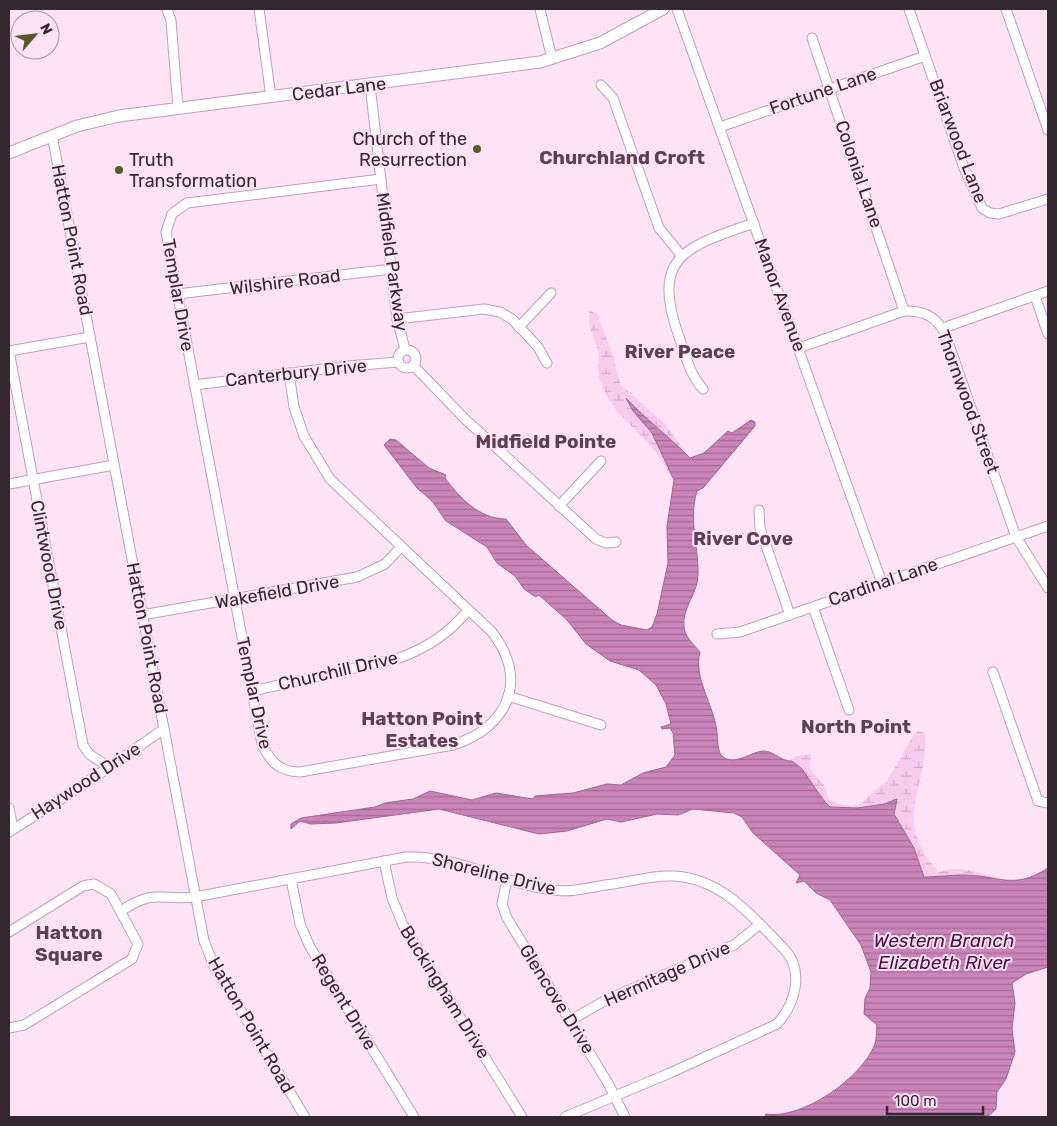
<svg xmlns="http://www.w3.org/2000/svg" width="1057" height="1126" font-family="Rubik,sans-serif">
<defs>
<pattern id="wetland-marsh" width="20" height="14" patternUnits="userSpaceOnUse" patternTransform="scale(1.25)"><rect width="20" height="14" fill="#f8cbec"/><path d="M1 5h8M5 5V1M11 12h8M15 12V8" fill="none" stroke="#d5aecb"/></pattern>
<pattern id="water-rules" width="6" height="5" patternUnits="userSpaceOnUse" patternTransform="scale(1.25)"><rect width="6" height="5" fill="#ca84b9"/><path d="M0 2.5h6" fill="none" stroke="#a56c97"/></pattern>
</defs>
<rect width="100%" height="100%" fill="#fee2f6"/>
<g fill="url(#wetland-marsh)">
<path d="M590,311l7,3 16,41 7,29 45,40 25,34c-19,-21 -43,-36 -62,-58l24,33 22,47c-9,-9 -11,-20 -19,-29 -20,-25 -53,-45 -57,-81 -1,-5 1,-10 1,-15 -3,-16 -13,-28 -9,-44z"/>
<path d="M918,731l7,2c4,58 -36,85 14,139 23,-9 50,4 72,10l-49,-7 -38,2 -2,-2 -8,-27 -20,-34 1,-13 -38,7 -27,-1 -5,-5 -8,-14 -29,-27 8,-5 15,-2 -1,15 14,16 5,15 14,5 14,1 30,-25 26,-45z"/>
</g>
<path fill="url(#water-rules)" stroke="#9d6890" d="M626,398c20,22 44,39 64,60l14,-5 24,-22 4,2 19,-13 4,2v4l-52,62 -6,3c-9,29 2,56 1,84 0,18 -16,33 -14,51 0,10 10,19 16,26 -7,26 14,53 17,80 1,7 0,21 6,25 13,9 29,-6 41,-6 9,0 18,11 28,10l10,8 23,33 5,5 27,1 27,-4 13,-5 -3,15 20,34 10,29c13,0 26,-2 39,-2 37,0 49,16 85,-7v99l-22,7 -14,9 3,20 -3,26 3,23 -9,27 -9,13 -1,17 -9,8h-222l1,-3c36,6 96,-36 109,-70 2,-6 1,-13 2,-19l-13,-11 1,-16 5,-10 1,-16 -10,-27 -31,-45 -14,-7 -12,-12 -8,2 4,-8 -47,-42 -11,-16 -8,-4 -41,-4 -15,6 -21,-1 -36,8 -14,-3 -40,12 -28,3 -100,-25 -103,14 -25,1 -11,-3 -9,8v-5l10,-6 74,-11 10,-4 28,-4 17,-8 42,9 24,-7 37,6 2,-3 38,-3 34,-9 14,1 22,-12 23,-6 9,-12 -2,-22 -3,-5 -8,1 -1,-2 10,-3 -5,-20 -10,-19 -17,-15 -29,-9 -24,-17 -19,-24 -27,-24 -2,-1 -2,2 -12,-8 -9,-13 -18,-13 -10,-16 -41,-26 -14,-20 -15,-13 -33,-43 6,-6 6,1 33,28 17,7 -1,3c14,19 34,41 61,41l20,26 86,75 9,5 26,5 5,-3 5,-13 11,-51 -1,-37 7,-46 -22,-47 -19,-22z"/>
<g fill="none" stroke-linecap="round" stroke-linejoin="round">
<g stroke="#c1a0b8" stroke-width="11">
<g id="minor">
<polyline points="167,9 171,21 178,108"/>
<polyline points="259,9 271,97"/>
<polyline points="540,9 552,59"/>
<polyline points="677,9 882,583"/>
<polyline points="909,9 964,168 982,208 990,213 999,214 1048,199"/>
<polyline points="1006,9 1048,130"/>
<polyline points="812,38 904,311"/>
<polyline points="370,85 397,319 405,349"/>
<polyline points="601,85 613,98 659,228 682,256"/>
<polyline points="720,127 925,56"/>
<polyline points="52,135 204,941 214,966 305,1117"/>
<polyline points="177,294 392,269"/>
<polyline points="1035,296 1048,334"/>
<polyline points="397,319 484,309 500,312 512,319 538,347 547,363"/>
<polyline points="519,327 551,293"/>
<polyline points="943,328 1048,291"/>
<path d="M799,348l105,-37c20,-1 34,6 42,25l70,201 32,51"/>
<circle cx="407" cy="359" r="9"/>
<polyline points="9,351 83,745 89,754 109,767"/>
<polyline points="9,351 90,337"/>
<polyline points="413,365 465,419 596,539 606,543 616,542"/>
<path d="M289,373l5,34 10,29 26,43 161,152c39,48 17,97 -38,114l-153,27c-21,0 -30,-11 -38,-28l-96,-512 6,-18 15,-11 194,-24"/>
<polyline points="194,385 348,366 398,362"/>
<path d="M703,389c-13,-14 -18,-35 -24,-52 -29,-82 7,-90 75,-114"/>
<polyline points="9,484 114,465"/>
<polyline points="559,506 601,461"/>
<polyline points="759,510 760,528 790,615"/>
<polyline points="813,607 849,710"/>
<polyline points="142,615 357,577 385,564 401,547"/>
<polyline points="717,634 740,632 1048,526"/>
<polyline points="993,672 1038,801 1048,803"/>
<path d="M252,691l147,-33c28,-10 51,-25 69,-48"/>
<polyline points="508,696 601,725"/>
<polyline points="9,808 13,828"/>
<polyline points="9,832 83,785 164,729"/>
<polyline points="384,861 392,898 403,925 522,1117"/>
<polyline points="291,879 300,924 310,947 414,1117"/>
<polyline points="507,879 502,904 507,918 608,1083 625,1117"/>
<path d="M121,911c34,-23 39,-10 74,-14l211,-40c54,-2 95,27 147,33 20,3 41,-4 60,-6 19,-3 41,-9 60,-8 49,2 80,41 111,73 21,22 11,55 -7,75l-107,49 -105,44"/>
<polyline points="9,932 83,886 94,884 111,894 138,944 132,959 24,1025 9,1028"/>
<polyline points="571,1020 606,1000 734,945 760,924"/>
</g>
</g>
<g stroke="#c1a0b8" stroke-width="13">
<polyline id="major" points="9,153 77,126 119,116 540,62 600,43 663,9"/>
</g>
<use href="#minor" stroke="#fff" stroke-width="9"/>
<use href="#major" stroke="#fff" stroke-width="11"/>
</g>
<g fill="#555a28" stroke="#fee2f6" stroke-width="2">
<circle cx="477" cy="149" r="5"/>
<circle cx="119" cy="170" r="5"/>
</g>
<g text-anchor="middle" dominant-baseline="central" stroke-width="4" stroke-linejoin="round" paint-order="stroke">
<g font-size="18" fill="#342730" stroke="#fee2f6">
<text transform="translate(339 89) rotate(-7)">Cedar Lane</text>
<text transform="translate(823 91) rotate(-19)">Fortune Lane</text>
<text transform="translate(958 141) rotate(69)">Briarwood Lane</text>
<text transform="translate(859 174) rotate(71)">Colonial Lane</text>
<text transform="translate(72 240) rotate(79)">Hatton Point Road</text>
<text transform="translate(392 262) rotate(82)">Midfield Parkway</text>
<text transform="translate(285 282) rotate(-7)">Wilshire Road</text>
<text transform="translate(178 295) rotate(80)">Templar Drive</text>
<text transform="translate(780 295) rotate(70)">Manor Avenue</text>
<text transform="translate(296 373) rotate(-6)">Canterbury Drive</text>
<text transform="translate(968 402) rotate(70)">Thornwood Street</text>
<text transform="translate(49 565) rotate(79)">Clintwood Drive</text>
<text transform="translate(883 582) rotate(-19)">Cardinal Lane</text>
<text transform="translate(277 592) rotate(-10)">Wakefield Drive</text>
<text transform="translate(147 638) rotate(79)">Hatton Point Road</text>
<text transform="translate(338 671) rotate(-13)">Churchill Drive</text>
<text transform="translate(254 693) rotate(78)">Templar Drive</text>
<text transform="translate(86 781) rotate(-33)">Haywood Drive</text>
<text transform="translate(494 874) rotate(14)">Shoreline Drive</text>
<text transform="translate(667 974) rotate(-24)">Hermitage Drive</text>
<text transform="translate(445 992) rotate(58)">Buckingham Drive</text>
<text transform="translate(557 999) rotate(58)">Glencove Drive</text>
<text transform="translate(344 1002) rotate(59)">Regent Drive</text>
<text transform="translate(251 1025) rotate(60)">Hatton Point Road</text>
</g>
<g font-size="18" fill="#342730" stroke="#fee2f6" text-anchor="end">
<text x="467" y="139">Church of the<tspan x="467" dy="21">Resurrection</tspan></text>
<text x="129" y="160" text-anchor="start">Truth<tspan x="129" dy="21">Transformation</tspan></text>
</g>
<g font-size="19" font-weight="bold" fill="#5c4155" stroke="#fee2f6">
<text x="622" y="157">Churchland Croft</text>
<text x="680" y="351">River Peace</text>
<text x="546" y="441">Midfield Pointe</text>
<text x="743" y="538">River Cove</text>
<text x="422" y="718">Hatton Point<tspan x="422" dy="22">Estates</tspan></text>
<text x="856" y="726">North Point</text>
<text x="69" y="932">Hatton<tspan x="69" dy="22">Square</tspan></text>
</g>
<g font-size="19" font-style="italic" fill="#4f1044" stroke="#fee2f6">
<text x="944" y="940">Western Branch<tspan x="944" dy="22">Elizabeth River</tspan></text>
</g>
</g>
<rect width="1057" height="1126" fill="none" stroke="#342730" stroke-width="20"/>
<g transform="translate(35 35) rotate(62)"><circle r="24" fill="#fee2f6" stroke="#ad97a7"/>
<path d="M0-4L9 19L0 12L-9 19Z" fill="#555a28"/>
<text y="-8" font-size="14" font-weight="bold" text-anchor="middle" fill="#342730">N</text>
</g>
<path d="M887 1106v8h96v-8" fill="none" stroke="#342730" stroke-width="2.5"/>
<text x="894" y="1106" font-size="15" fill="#342730" stroke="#fee2f6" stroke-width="4" paint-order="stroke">100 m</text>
</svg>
